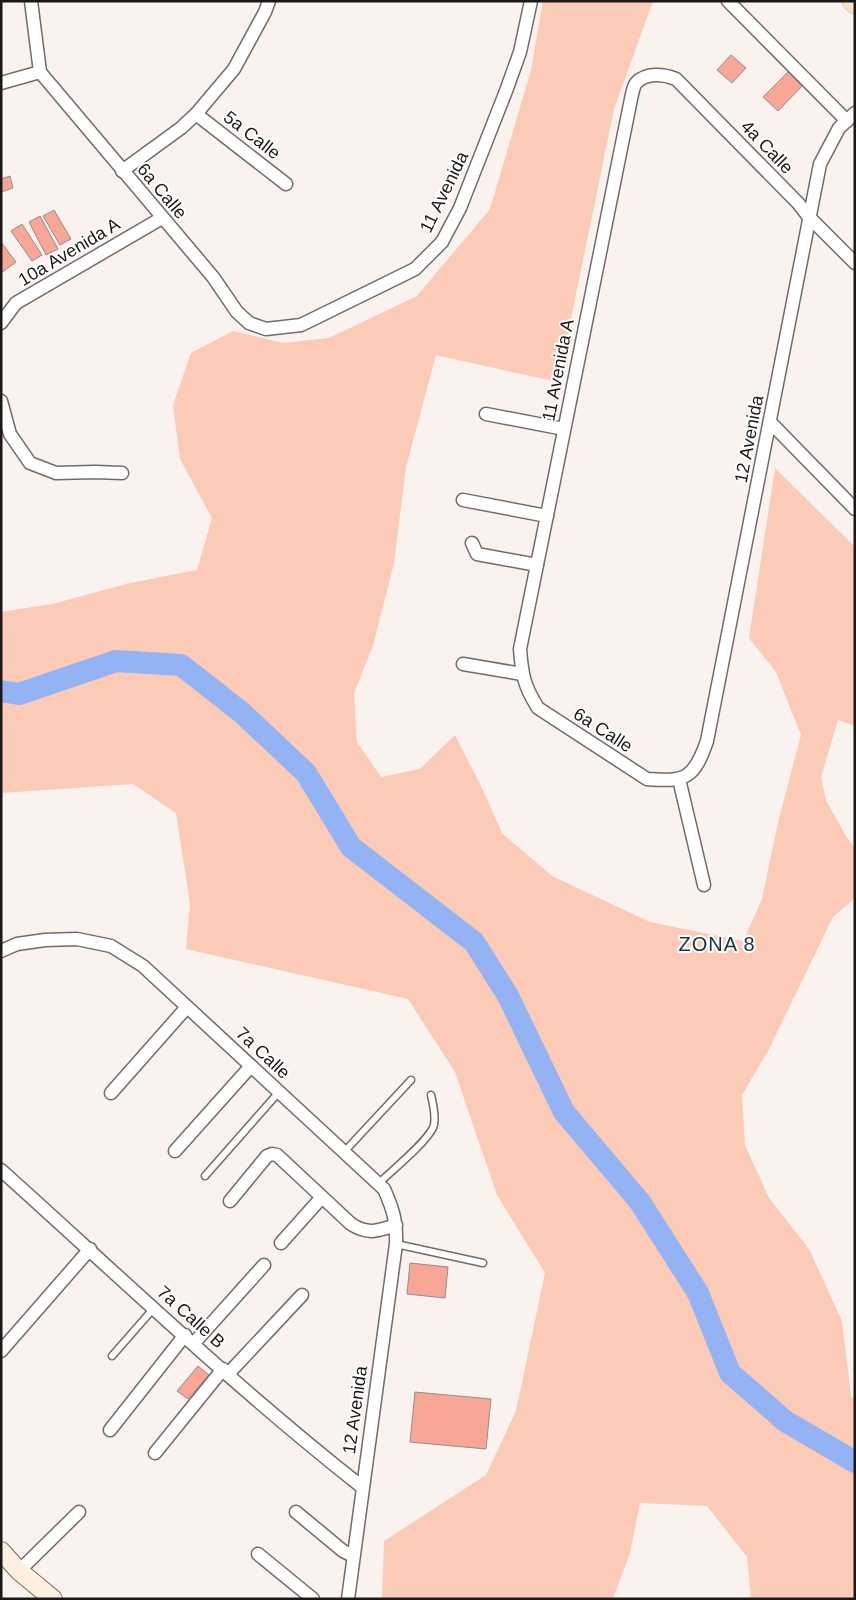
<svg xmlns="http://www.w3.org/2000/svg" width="856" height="1600" font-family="Arial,sans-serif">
<rect width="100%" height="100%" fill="#faf2ee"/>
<polygon fill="#fccbb7" points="543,1 654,1 652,4 614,109 558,382 436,355 406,467 394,563 373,646 354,693 357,742 381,777 420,769 455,735 482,788 502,833 552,876 650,922 743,941 762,899 779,818 801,735 776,672 749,638 775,468 855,547 855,726 838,720 821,777 826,800 847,838 855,848 855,898 833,917 769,1049 742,1095 745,1145 769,1198 809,1249 842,1321 851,1396 855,1400 855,1599 751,1599 747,1557 707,1506 640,1503 630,1553 613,1599 382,1599 384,1541 486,1475 516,1411 545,1273 497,1195 455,1072 408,999 186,949 190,904 176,813 133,784 1,793 1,612 52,604 130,583 197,570 212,518 180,459 173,405 191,353 233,331 283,343 329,338 417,296 490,209 531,70"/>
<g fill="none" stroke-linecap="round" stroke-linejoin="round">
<polyline stroke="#93b3f5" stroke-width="22" points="1,691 19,694 116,661 181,665 241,712 306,773 351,847 474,942 508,996 564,1112 640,1202 698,1293 730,1373 785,1421 855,1462"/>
</g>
<g fill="#f8a695" stroke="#948c8b">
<polygon points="731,55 746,68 732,83 717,70"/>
<polygon points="791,69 805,83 778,111 763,97"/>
<polygon points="10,176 13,188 1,192 1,179"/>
<polygon points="54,210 71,239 60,245 43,216"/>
<polygon points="40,216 58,249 46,255 29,222"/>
<polygon points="22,224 42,255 32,261 11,231"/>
<polygon points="1,242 16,262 1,273"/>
<polygon points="410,1263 448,1267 445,1298 407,1294"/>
<polygon points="198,1366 209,1375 188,1399 177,1391"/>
<polygon points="415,1392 491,1399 486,1449 410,1442"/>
</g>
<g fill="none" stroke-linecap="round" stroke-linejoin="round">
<g stroke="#726b68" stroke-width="9">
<g id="lane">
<polyline points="344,1152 411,1080"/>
<polyline points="205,1176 279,1092"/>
<path d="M378,1184c12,-12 52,-44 56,-59 2,-10 -1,-21 -3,-30"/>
<polyline points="396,1244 483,1263"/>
<polyline points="112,1356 154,1308"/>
</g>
</g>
<g stroke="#726b68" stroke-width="15">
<g id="street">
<polyline points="31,1 40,72"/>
<polyline points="728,1 847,121"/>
<polyline points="40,72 213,277 237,312 249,323 266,329 301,325 415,269 442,242 460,208 506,91 520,52 531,1"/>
<polyline points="1,83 40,72"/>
<path d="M855,113l-16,15 -19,36 -113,577c-13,38 -22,41 -60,38l-109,-71c-14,-22 -16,-33 -18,-59l111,-550c1,-4 2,-12 5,-16 10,-11 28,-9 40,-4l122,124 11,14 46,46"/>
<polyline points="196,114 286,184"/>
<polyline points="122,171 181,128 196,114 234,69 265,12 269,1"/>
<polyline points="1,323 16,303 162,218"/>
<polyline points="1,401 10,434 30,463 56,473 95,472 122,473"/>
<polyline points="486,414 564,429"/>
<polyline points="770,422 855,509"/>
<polyline points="463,500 547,516"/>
<polyline points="472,543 477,554 537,565"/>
<polyline points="463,664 522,674"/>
<polyline points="679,779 704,885"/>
<path d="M1,951l16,-7 28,-4 32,-1 34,7 32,20 241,223c9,20 13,33 12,55l-48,355"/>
<polyline points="111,1093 187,1007"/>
<polyline points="175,1151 251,1066"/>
<path d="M1,1170c119,107 235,218 361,317"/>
<path d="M230,1201l37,-45 5,-2 5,1 74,69c17,11 27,7 45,1"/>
<polyline points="281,1243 322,1197"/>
<polyline points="194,1343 264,1265"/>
<polyline points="1,1351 90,1249"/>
<polyline points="228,1374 302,1295"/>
<polyline points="110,1430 185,1335"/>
<polyline points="155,1453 223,1369"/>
<polyline points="296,1512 343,1551 353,1556"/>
<polyline points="258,1554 313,1599"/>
<polyline points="19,1571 79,1512"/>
</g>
</g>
<g stroke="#726b68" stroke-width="20">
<polyline id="secondary" points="1,1551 19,1571 53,1599"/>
</g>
<g stroke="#d1d1d1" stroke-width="21">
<polyline id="primary" points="852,1 855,4"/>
</g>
<use href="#lane" stroke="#fff" stroke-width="6"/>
<use href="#street" stroke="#fff" stroke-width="12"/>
<use href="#secondary" stroke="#fef0e0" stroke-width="18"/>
<use href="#primary" stroke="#fce2c1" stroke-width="19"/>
</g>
<g text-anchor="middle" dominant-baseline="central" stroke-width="4" stroke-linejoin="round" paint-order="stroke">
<g font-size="18" fill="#1b1817" stroke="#fff">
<text transform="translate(252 135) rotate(38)">5a Calle</text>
<text transform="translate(767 147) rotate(46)">4a Calle</text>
<text transform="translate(162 191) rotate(50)">6a Calle</text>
<text transform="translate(444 192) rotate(-64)">11 Avenida</text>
<text transform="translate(69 252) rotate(-31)">10a Avenida A</text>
<text transform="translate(558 370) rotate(-79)">11 Avenida A</text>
<text transform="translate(749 439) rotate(-79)">12 Avenida</text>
<text transform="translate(603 730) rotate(33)">6a Calle</text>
<text transform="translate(263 1053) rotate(43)">7a Calle</text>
<text transform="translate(191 1317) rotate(42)">7a Calle B</text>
<text transform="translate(355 1410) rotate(-82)">12 Avenida</text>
</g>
<g font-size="20" letter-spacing="1" fill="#16353e" stroke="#fff">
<text x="717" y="944">ZONA 8</text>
</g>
</g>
<rect width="856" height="1600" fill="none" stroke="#1b1817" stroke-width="5"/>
</svg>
